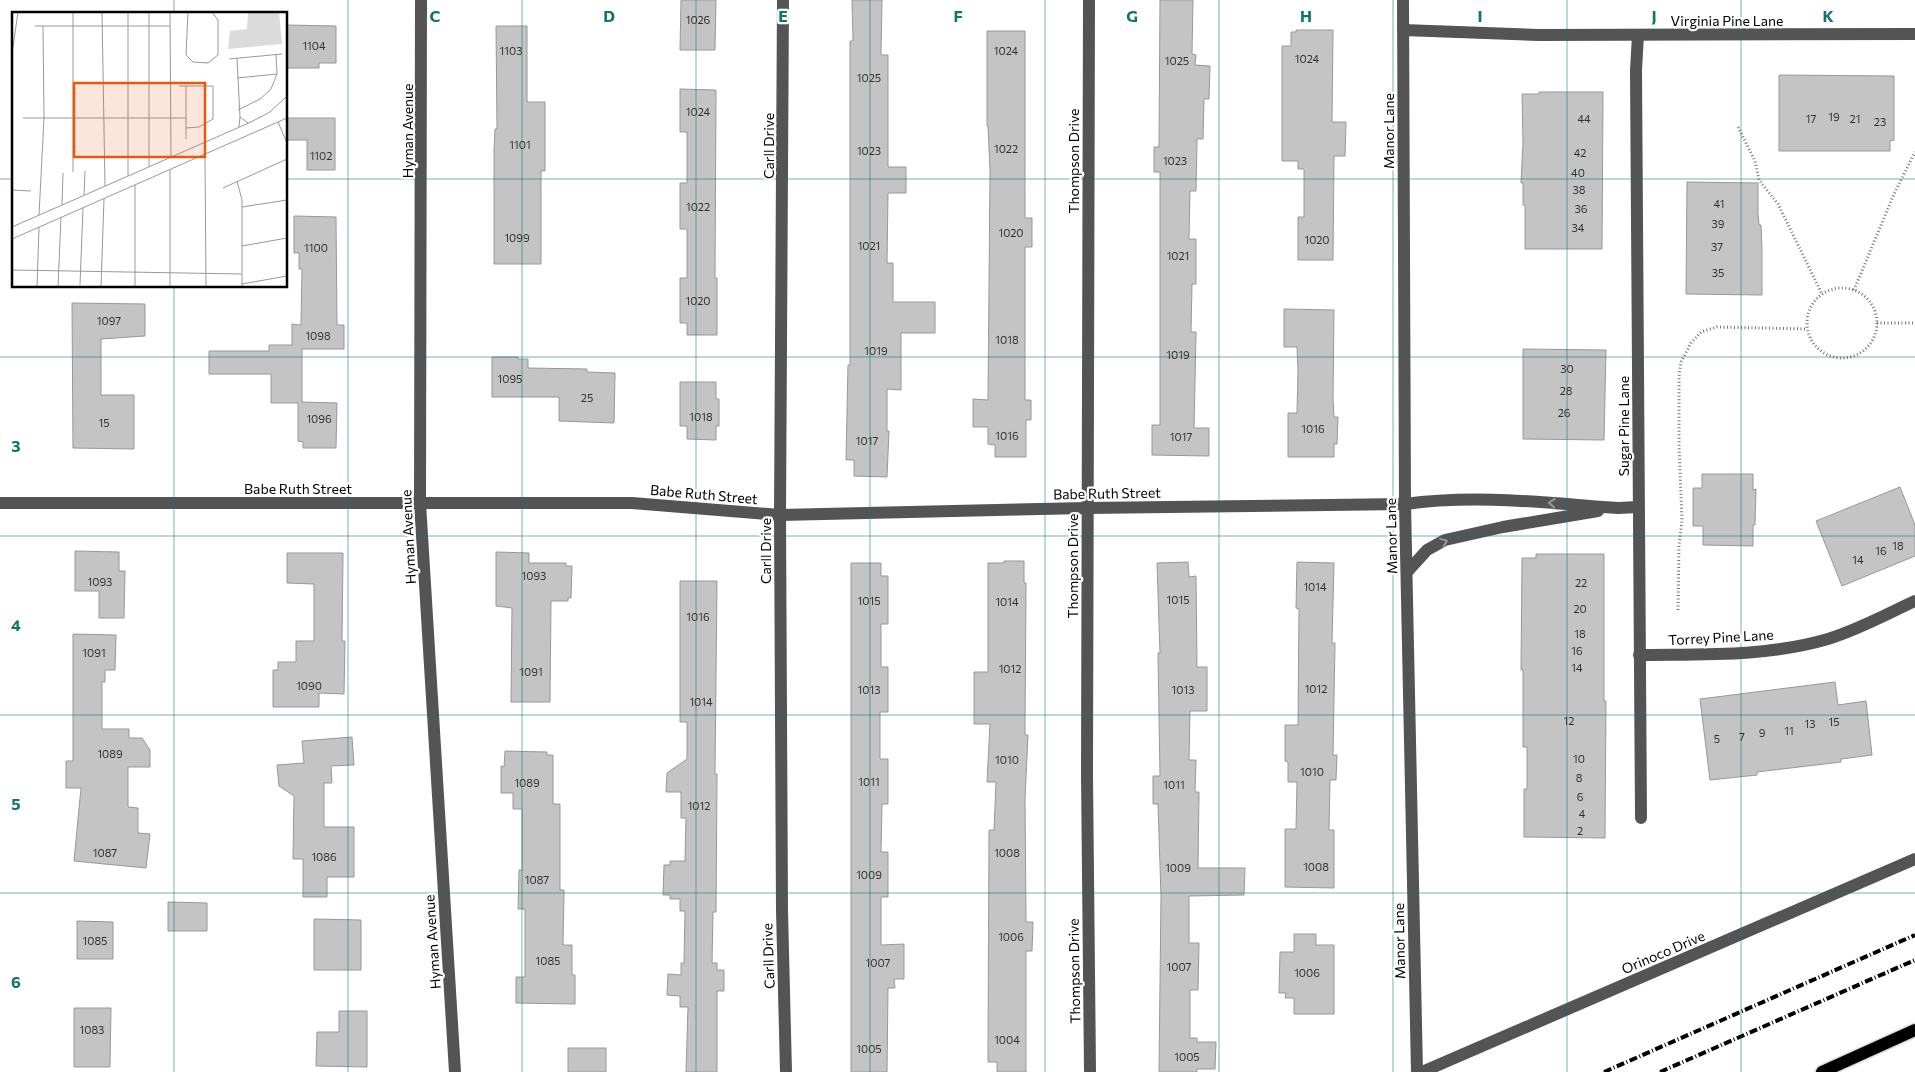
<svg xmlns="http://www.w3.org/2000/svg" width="1915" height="1072" font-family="Commissioner,sans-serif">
<rect width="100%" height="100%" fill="#fff"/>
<g fill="#c4c4c4" stroke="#989898">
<polygon points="681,0 716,0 715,50 680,50"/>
<polygon points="852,0 882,0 881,55 888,55 888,167 906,167 906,193 888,193 887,263 893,263 893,302 935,302 935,333 901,333 901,390 887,389 887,431 889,431 887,477 854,476 854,460 846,460 848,365 850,365 850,41 853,41"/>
<polygon points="1160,0 1193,0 1192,54 1196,55 1195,65 1210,66 1209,99 1204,99 1203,139 1197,139 1196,191 1190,191 1189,239 1196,239 1196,284 1192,284 1191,332 1196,332 1194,428 1209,428 1209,456 1152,455 1152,425 1160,425 1160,172 1154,172 1154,147 1159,147"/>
<polygon points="286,25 336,26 336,63 319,63 319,68 286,68"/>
<polygon points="496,26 527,26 527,102 545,102 545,171 541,171 541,264 494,264 494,150 495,129 497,129"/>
<polygon points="1296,30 1333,30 1332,122 1346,122 1345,156 1334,156 1333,260 1298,260 1298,217 1304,217 1304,169 1298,169 1298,161 1282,161 1282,46 1291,46 1291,32 1296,32"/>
<polygon points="987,31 1025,31 1025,218 1032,218 1032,247 1025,247 1025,400 1031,400 1031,420 1026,420 1026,457 995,457 995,445 988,444 988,427 973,427 973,399 988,400 990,170 988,126 987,126"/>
<polygon points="1779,75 1894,76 1894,140 1890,141 1890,151 1779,151"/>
<polygon points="680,89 716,90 715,278 717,278 717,335 687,335 687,323 680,323 680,278 687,278 687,229 680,229 680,183 687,183 687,132 680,132"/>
<polygon points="1539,92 1603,92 1602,249 1525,249 1525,205 1523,205 1523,183 1521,183 1523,143 1522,94 1539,94"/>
<polygon points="286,118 335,118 335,170 307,170 307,140 286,140"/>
<polygon points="1687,182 1758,183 1758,213 1759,225 1761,225 1762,250 1762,295 1686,294"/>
<polygon points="294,216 336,217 337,325 344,325 344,349 302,349 302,402 337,403 336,448 303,448 303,442 298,441 298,403 271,403 271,374 209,374 209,351 269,351 269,345 292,345 292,324 301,325 302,269 299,269 299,253 294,253"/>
<polygon points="72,303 145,304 145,336 101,339 101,395 134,395 134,449 73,448"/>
<polygon points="1284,309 1334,310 1333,399 1334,417 1338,417 1337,444 1334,444 1334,457 1288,457 1288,413 1297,413 1298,371 1297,347 1284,347"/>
<polygon points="1523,349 1606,350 1604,440 1523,439"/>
<polygon points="492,357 518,357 518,359 528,359 528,368 587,369 587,372 615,373 614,423 559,421 559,397 492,397"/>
<polygon points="680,382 716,382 716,399 719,399 719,426 716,426 716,440 687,439 687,426 680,426"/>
<polygon points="1702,474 1753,474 1753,490 1756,489 1755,525 1753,525 1753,546 1703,545 1703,526 1693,526 1693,488 1702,488"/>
<polygon points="1900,487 1915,525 1915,556 1842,586 1816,521"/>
<polygon points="75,551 119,552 119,571 125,571 124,618 99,618 99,591 75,591"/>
<polygon points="496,552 529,553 529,563 566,563 566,566 572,566 571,598 568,598 568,601 551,601 550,702 511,702 512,608 496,606"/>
<polygon points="287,553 343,553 342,641 345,641 344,694 319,693 319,707 273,707 273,670 278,670 278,662 296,662 296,641 314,641 314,584 287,583"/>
<polygon points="1536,554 1604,554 1604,701 1606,701 1605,838 1524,837 1524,789 1527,789 1527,747 1523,747 1523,670 1521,670 1522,558 1536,558"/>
<polygon points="1004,561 1024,561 1024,583 1026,583 1025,725 1025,735 1028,735 1025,799 1026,922 1033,922 1032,951 1026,951 1026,1072 997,1072 997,1062 988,1062 989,830 994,830 996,782 987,782 990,724 974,724 974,672 988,672 988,563 1004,563"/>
<polygon points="1188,562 1189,577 1196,576 1197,667 1207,667 1207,711 1190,711 1189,760 1196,760 1195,792 1199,792 1198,868 1245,868 1244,895 1189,896 1189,943 1199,943 1198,990 1190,990 1190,1038 1197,1038 1197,1042 1216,1042 1215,1069 1197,1069 1197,1072 1159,1072 1161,896 1158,804 1153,804 1153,776 1160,776 1158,653 1160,653 1157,563"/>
<polygon points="1297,562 1334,563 1332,643 1335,643 1333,755 1337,755 1336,780 1330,780 1329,830 1334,830 1334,888 1285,887 1285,829 1296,829 1297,782 1288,782 1288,762 1285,761 1285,725 1298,725 1299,609 1296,608"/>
<polygon points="851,563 881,563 881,576 888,576 888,624 881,624 881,667 888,667 888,712 880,712 880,759 888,759 888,804 882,804 881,852 888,852 888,897 881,897 881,945 904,944 904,979 894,979 895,988 888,988 887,1072 851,1072"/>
<polygon points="680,581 717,581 715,774 717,774 716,912 713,912 712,963 717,963 717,970 724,970 724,991 717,991 717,1072 686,1072 688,1007 680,1007 680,996 667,995 668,974 681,975 681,963 684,963 685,911 680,911 680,899 670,899 670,895 663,895 664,865 670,865 670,861 685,861 686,818 681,818 681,792 666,792 667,773 687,759 687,722 680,722"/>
<polygon points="73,634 116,635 115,670 105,670 105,682 102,682 102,729 129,729 129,738 142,738 150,750 150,767 128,767 128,807 138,808 138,833 150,834 146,868 74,861 81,788 66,788 66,761 73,761"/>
<polygon points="1835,682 1838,705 1866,701 1872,755 1841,759 1841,762 1757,772 1757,775 1710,780 1700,699"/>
<polygon points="352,737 354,765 331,766 332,783 324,783 324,827 354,827 354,877 327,877 327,897 303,897 303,859 293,859 294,796 279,786 277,765 304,763 302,741"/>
<polygon points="505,751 547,752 547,755 553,755 553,804 560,804 560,890 564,890 563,945 572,945 572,975 575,975 575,1004 516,1003 516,977 525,977 525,909 518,909 519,870 522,870 522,809 513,809 513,793 501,793 501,766 504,767"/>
<polygon points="168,902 207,903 207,931 168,931"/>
<polygon points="314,919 361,920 361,970 314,970"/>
<polygon points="77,921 113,922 113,959 77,959"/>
<polygon points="1294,934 1316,934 1316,945 1334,945 1334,1014 1294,1014 1294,998 1285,998 1286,993 1279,993 1280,952 1294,952"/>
<polygon points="74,1008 111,1008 110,1067 74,1067"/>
<polygon points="339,1011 367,1011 367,1067 316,1066 317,1032 339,1032"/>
<rect x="568" y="1048" width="38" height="24"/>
</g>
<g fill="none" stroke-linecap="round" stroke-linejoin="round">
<g stroke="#dbdbdb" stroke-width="15">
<polyline id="major" points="1822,1072 1915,1030"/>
</g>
<g stroke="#767676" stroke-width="3" stroke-dasharray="1 2.5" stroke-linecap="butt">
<polyline points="1738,127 1755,161 1759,180 1778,204 1822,294"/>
<circle cx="1842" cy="323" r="35"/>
<polyline points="1854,290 1894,194 1915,152"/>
<polyline points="1877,323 1915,323"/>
<polyline points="1678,610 1679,545 1682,521 1679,445 1679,376 1681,362 1691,343 1701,332 1717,327 1807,329"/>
</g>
<g stroke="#545454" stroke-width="12">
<polyline points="421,0 420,503 455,1072"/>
<polyline points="783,0 780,515 782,911 786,1072"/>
<polyline points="1089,0 1087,775 1090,1072"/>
<polyline points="1403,0 1405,504 1417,1072"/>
<polyline points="1403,30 1539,35 1915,34"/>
<polyline points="1638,35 1636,70 1641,818"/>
<path d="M0,503h632l148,12 307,-7 318,-4c71,-10 142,-1 213,4l20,-1"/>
<polyline points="1407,572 1427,550 1445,540 1503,527 1598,511"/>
<path d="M1639,655c64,-1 127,2 189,-16 30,-9 59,-25 87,-38"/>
<polyline points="1422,1072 1915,859"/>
</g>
<use href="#major" stroke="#000" stroke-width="12"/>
<g stroke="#000" stroke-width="4" stroke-dasharray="8 2.5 1 2.5" stroke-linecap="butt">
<polyline points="1604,1072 1915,935"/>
<polyline points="1660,1072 1915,960"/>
</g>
</g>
<defs><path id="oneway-chevron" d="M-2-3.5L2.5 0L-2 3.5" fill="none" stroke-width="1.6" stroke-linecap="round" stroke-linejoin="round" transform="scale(1.25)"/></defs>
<g stroke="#989898">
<use href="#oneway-chevron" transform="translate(1552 503) rotate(-176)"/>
<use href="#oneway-chevron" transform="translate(1444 542) rotate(-22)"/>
</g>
<path fill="none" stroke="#0f766e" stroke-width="1" stroke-opacity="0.55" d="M174,0v14M348,0v1072M522,0v1072M696,0v1072M870,0v1072M1045,0v1072M1219,0v1072M1393,0v1072M1567,0v1072M1741,0v1072M0,179h14M286,179h1629M174,286v786M0,357h1915M0,536h1915M0,715h1915M0,893h1915"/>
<g text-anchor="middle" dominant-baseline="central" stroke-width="4.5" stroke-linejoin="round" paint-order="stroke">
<g font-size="11" fill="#313131">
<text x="698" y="19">1026</text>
<text x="314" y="45">1104</text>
<text x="511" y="50">1103</text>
<text x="1006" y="50">1024</text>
<text x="1307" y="58">1024</text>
<text x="1177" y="60">1025</text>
<text x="869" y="77">1025</text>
<text x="698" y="111">1024</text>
<text x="1834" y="116">19</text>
<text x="1584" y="118">44</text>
<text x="1811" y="118">17</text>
<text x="1855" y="118">21</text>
<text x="1880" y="121">23</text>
<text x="520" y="144">1101</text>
<text x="1006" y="148">1022</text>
<text x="869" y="150">1023</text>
<text x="1580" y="152">42</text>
<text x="321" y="155">1102</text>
<text x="1175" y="160">1023</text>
<text x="1578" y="172">40</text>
<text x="1579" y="189">38</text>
<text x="1719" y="203">41</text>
<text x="698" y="206">1022</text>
<text x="1581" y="208">36</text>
<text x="1718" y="223">39</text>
<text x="1578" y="227">34</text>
<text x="1011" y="232">1020</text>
<text x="517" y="237">1099</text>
<text x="1317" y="239">1020</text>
<text x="869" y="245">1021</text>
<text x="1717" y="246">37</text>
<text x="316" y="247">1100</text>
<text x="1178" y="255">1021</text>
<text x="1718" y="272">35</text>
<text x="698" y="300">1020</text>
<text x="109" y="320">1097</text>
<text x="318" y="335">1098</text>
<text x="1007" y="339">1018</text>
<text x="876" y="350">1019</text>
<text x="1178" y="354">1019</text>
<text x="1567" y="368">30</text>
<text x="510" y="378">1095</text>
<text x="1566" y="390">28</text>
<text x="587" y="397">25</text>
<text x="1564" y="412">26</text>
<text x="701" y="416">1018</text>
<text x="319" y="418">1096</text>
<text x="104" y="422">15</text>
<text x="1313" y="428">1016</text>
<text x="1007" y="435">1016</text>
<text x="1181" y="436">1017</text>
<text x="867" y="440">1017</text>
<text x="1898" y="545">18</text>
<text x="1881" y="550">16</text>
<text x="1858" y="559">14</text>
<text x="534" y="575">1093</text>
<text x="100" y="581">1093</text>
<text x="1581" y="582">22</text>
<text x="1315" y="586">1014</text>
<text x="1178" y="599">1015</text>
<text x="869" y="600">1015</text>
<text x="1007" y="601">1014</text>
<text x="1580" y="608">20</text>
<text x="698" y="616">1016</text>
<text x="1580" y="633">18</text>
<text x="1577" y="650">16</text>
<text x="94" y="652">1091</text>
<text x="1577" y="667">14</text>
<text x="1010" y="668">1012</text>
<text x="531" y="671">1091</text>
<text x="309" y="685">1090</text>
<text x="1316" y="688">1012</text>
<text x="869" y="689">1013</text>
<text x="1183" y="689">1013</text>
<text x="701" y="701">1014</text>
<text x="1569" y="720">12</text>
<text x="1834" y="721">15</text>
<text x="1810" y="723">13</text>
<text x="1789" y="730">11</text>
<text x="1762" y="732">9</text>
<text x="1742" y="736">7</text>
<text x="1717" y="738">5</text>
<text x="110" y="753">1089</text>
<text x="1579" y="758">10</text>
<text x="1007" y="759">1010</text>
<text x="1312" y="771">1010</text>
<text x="1579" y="777">8</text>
<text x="869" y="781">1011</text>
<text x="527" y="782">1089</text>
<text x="1174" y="784">1011</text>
<text x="1580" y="796">6</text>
<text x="699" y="805">1012</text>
<text x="1582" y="813">4</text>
<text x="1580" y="830">2</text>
<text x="105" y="852">1087</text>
<text x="1007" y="852">1008</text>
<text x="324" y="856">1086</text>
<text x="1316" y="866">1008</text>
<text x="1178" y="867">1009</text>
<text x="869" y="874">1009</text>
<text x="537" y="879">1087</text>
<text x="1011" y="936">1006</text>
<text x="95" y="940">1085</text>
<text x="548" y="960">1085</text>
<text x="878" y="962">1007</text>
<text x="1179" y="966">1007</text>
<text x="1307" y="972">1006</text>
<text x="92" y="1029">1083</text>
<text x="1007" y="1039">1004</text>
<text x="869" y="1048">1005</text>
<text x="1187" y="1056">1005</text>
</g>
<g font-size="14" fill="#000" stroke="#fff">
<text x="1727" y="20">Virginia Pine Lane</text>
<text transform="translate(407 131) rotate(-90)">Hyman Avenue</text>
<text transform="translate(1388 131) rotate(-90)">Manor Lane</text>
<text transform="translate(768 146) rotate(-90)">Carll Drive</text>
<text transform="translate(1073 161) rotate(-90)">Thompson Drive</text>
<text transform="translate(1623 426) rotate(-90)">Sugar Pine Lane</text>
<text x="298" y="488">Babe Ruth Street</text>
<text transform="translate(1107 493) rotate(-1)">Babe Ruth Street</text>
<text transform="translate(704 494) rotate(5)">Babe Ruth Street</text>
<text transform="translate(1391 536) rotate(-91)">Manor Lane</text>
<text transform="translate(408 537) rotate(-93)">Hyman Avenue</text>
<text transform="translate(765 551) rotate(-90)">Carll Drive</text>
<text transform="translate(1072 566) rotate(-90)">Thompson Drive</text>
<text transform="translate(1721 637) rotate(-3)">Torrey Pine Lane</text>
<text transform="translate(1399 941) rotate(-91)">Manor Lane</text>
<text transform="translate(432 942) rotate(-94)">Hyman Avenue</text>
<text transform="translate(1663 952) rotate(-23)">Orinoco Drive</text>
<text transform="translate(768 956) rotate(-92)">Carll Drive</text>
<text transform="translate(1074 971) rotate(-91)">Thompson Drive</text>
</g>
</g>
<g transform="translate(12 12)">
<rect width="275" height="275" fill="#fff"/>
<path d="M236,0h31l3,32 -54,5 2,-18 17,-2z" fill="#dbdbdb"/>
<path fill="none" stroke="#999" stroke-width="1" d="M61,0v160M90,0l3,174M116,0v164M137,0v155M158,0l1,145M176,0l-2,43 7,7 15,1 10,-8v-35l-6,-8M23,14h135M0,42l6,-42M225,46l3,59M217,47l53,-5M225,66l40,-4M167,74h34v33l-14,8 -13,1M174,74v53M226,98l22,-11 11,-10 6,-15 -1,-19M11,106h163M266,110l9,21M227,115l1,-10 8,6M193,142l1,133M158,158v117M225,169l5,19v87M123,173v102M211,176l64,-29M0,178l19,1M72,183l1,-24M50,193l1,-32M230,195l45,-7M27,203l5,-97 -1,-92M0,215l239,-105 19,-10 17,-16M0,227l275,-121M230,234l45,-8M0,258l230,4M230,272l45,-8M68,273l3,-77M25,275l2,-60M46,275l3,-70M89,275l3,-88"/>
<path fill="#e8590c" fill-opacity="0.15" stroke="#e8590c" stroke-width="2.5" d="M62,71h131v74h-131z"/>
<rect width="275" height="275" fill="none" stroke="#000" stroke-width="2.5"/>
</g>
<g font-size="16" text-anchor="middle" font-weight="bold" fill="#0f766e" stroke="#fff" stroke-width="4.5" stroke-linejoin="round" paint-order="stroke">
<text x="435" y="22">C</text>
<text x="609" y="22">D</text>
<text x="783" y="22">E</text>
<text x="958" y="22">F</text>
<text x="1132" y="22">G</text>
<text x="1306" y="22">H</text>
<text x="1480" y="22">I</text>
<text x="1654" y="22">J</text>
<text x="1828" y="22">K</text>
<text x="16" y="452">3</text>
<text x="16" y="631">4</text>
<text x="16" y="810">5</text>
<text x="16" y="988">6</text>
</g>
</svg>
